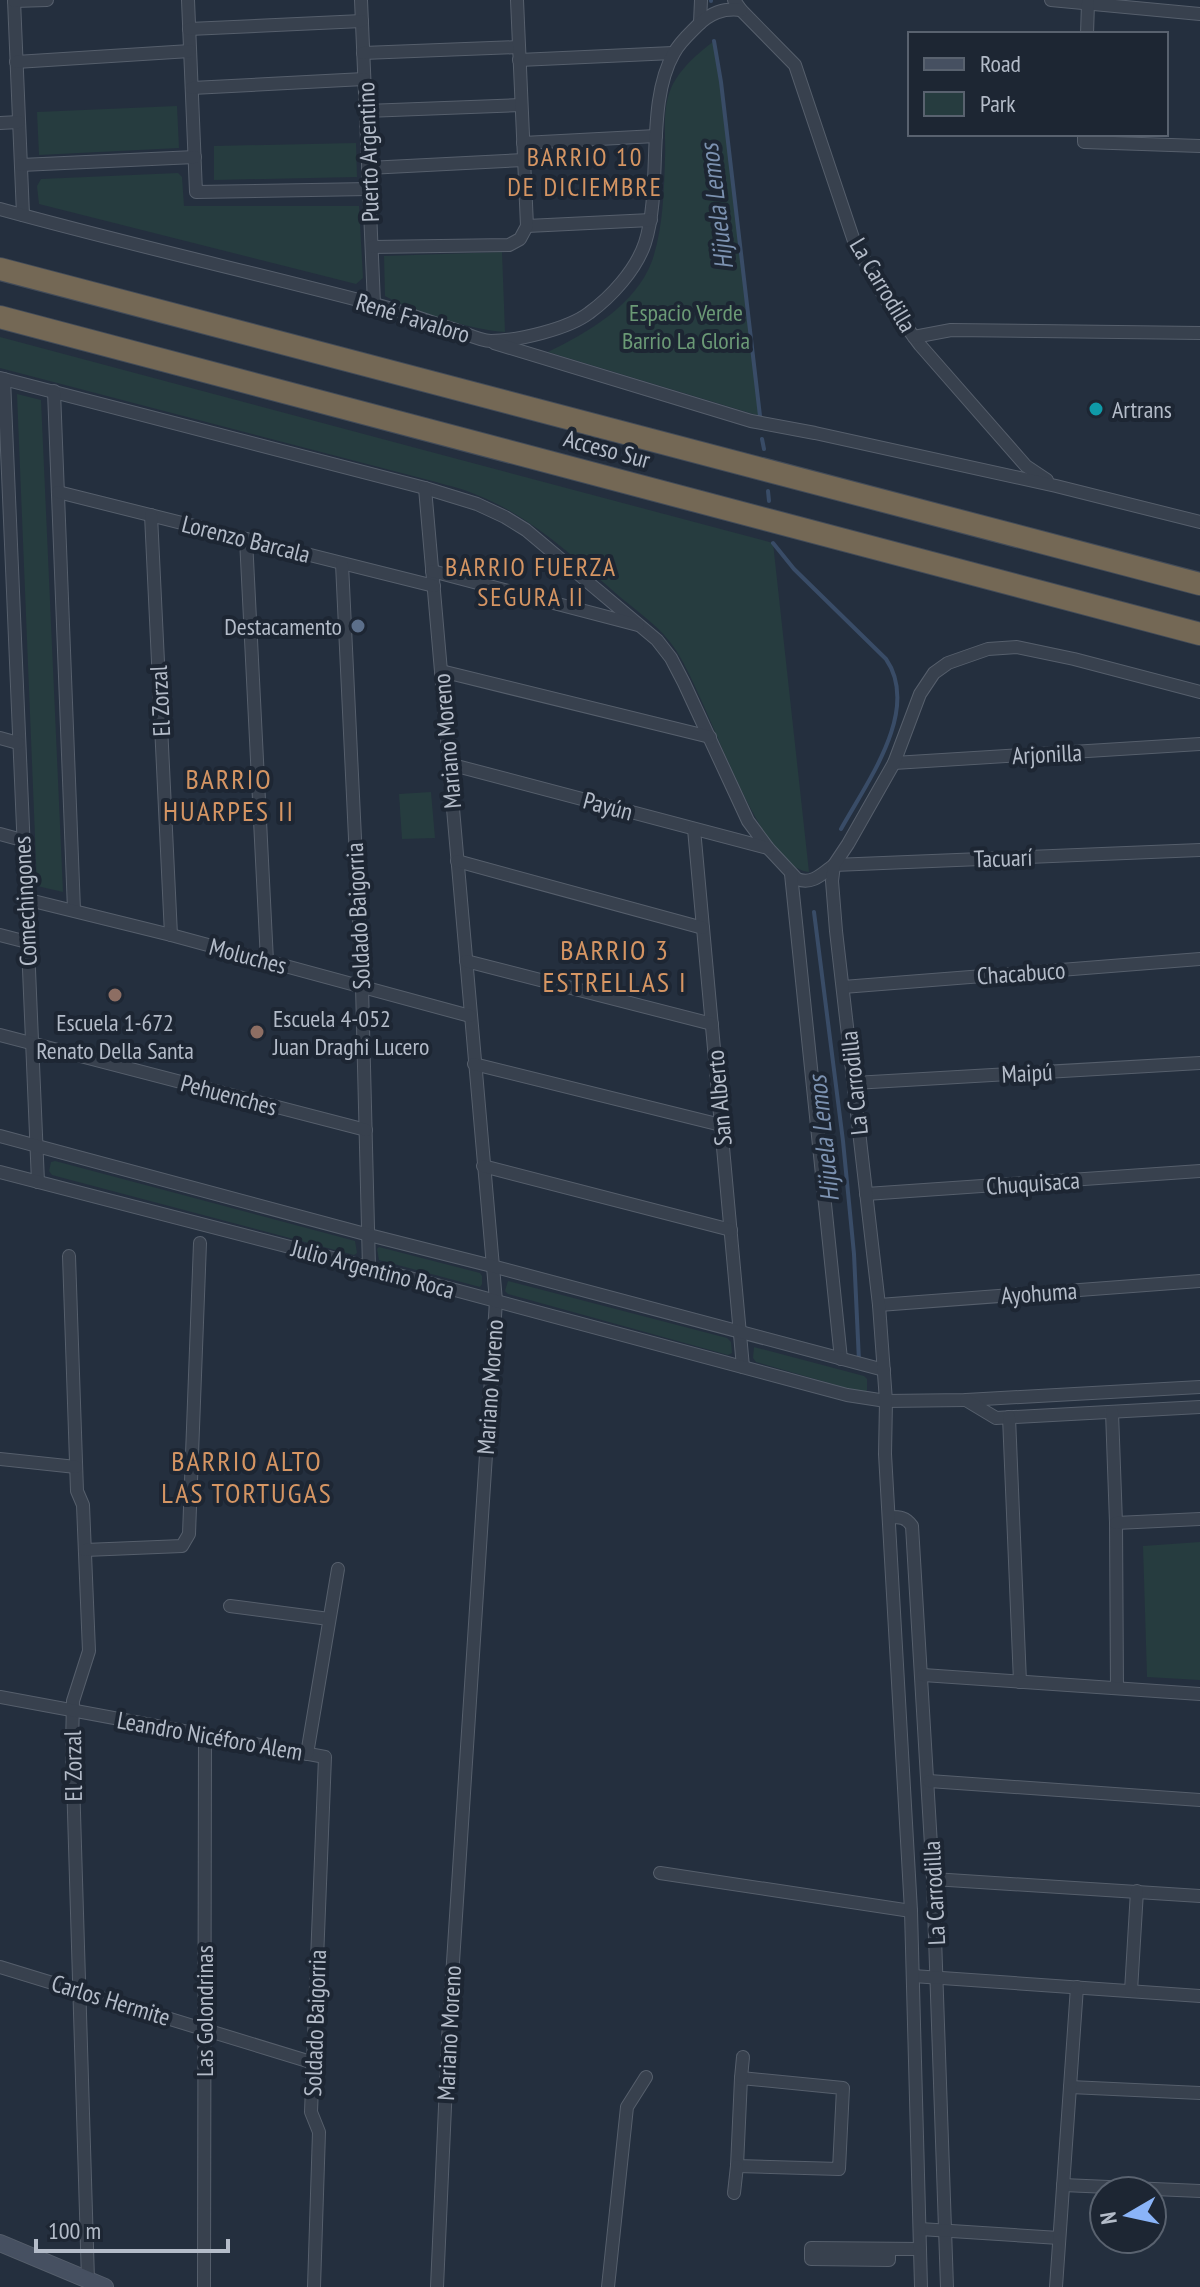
<svg xmlns="http://www.w3.org/2000/svg" width="1200" height="2287" font-family="'PT Sans Narrow',sans-serif">
<rect width="100%" height="100%" fill="#242f3e"/>
<g fill="#263c3f">
<path d="M714,41l7,41 39,334 -212,-64c39,-19 88,-47 104,-91 11,-32 12,-69 13,-103 1,-21 -3,-47 5,-67 8,-21 27,-37 44,-50z"/>
<polygon points="177,106 179,148 39,155 37,112"/>
<polygon points="356,143 357,177 214,180 214,146"/>
<polygon points="178,173 182,177 184,206 359,206 363,278 356,284 39,204 37,186 41,179"/>
<path d="M502,252l3,80c-29,-1 -95,-21 -120,-36l-1,-40z"/>
<path d="M0,337l773,206 36,329c-54,-5 -104,-188 -139,-230 -13,-17 -33,-31 -50,-45 -43,-37 -89,-81 -143,-102 -13,-6 -27,-9 -41,-13l-436,-114z"/>
<polygon points="17,394 41,400 63,892 37,886"/>
<polygon points="431,792 435,838 402,839 399,794"/>
<polygon points="55,1161 355,1241 357,1253 354,1255 52,1175 49,1171 51,1162"/>
<polygon points="379,1247 480,1273 482,1276 482,1284 480,1287 379,1260 377,1249"/>
<polygon points="508,1281 727,1338 731,1342 732,1353 728,1355 508,1294 505,1291"/>
<polygon points="754,1347 864,1376 867,1379 867,1390 864,1393 756,1362 753,1358"/>
<polygon points="1200,1542 1200,1680 1147,1677 1143,1546"/>
</g>
<g fill="none" stroke-linecap="round" stroke-linejoin="round">
<g stroke="#394c67" stroke-width="4">
<polyline points="711,1 711,0"/>
<polyline points="714,41 721,82 760,416"/>
<polyline points="762,439 764,449"/>
<polyline points="768,491 769,501"/>
<path d="M773,543l21,26 92,90c35,51 -19,123 -45,170"/>
<polyline points="814,912 843,1141 854,1254 859,1361"/>
</g>
<g stroke="#565f6c" stroke-width="14">
<g id="street">
<polyline points="14,0 23,215"/>
<polyline points="188,0 196,192 369,189"/>
<polyline points="361,0 374,304"/>
<polyline points="734,0 741,10 795,65 854,241 885,298 920,345 1026,466 1047,480"/>
<polyline points="1051,0 1200,14"/>
<polyline points="14,1 47,0"/>
<polyline points="700,23 701,0"/>
<polyline points="189,29 362,21"/>
<polyline points="1087,34 1088,3"/>
<polyline points="363,53 519,47"/>
<polyline points="519,60 673,53"/>
<polyline points="16,62 190,51"/>
<polyline points="192,88 364,79"/>
<polyline points="366,111 521,105"/>
<polyline points="0,123 19,122"/>
<polyline points="1084,134 1084,142 1200,146"/>
<polyline points="523,143 656,136"/>
<polyline points="21,165 195,157"/>
<polyline points="368,168 524,160"/>
<path d="M0,209c123,34 247,62 370,94 29,7 57,18 86,27 11,4 24,11 35,11 26,0 77,-12 98,-28 22,-16 47,-43 56,-70 18,-57 0,-140 29,-190 5,-10 15,-19 23,-27 13,-13 26,-18 44,-16"/>
<polyline points="527,226 651,220"/>
<polyline points="372,247 509,245 520,239 527,226 517,0"/>
<polyline points="914,337 951,330 1200,333"/>
<polyline points="494,343 751,421 815,433 1056,486 1200,522"/>
<path d="M0,378l425,110 52,16 28,13 21,13 131,110 14,18 13,25 64,138 20,27 29,31c15,6 25,-5 37,-14l366,-15"/>
<polyline points="4,379 38,1182"/>
<polyline points="54,391 74,910"/>
<polyline points="425,488 496,1301 448,2039 437,2287"/>
<polyline points="58,492 434,586"/>
<polyline points="151,515 171,935"/>
<polyline points="246,539 267,961"/>
<polyline points="342,564 362,986 369,1268"/>
<polyline points="432,571 638,625"/>
<polyline points="441,671 710,737"/>
<polyline points="0,738 18,743"/>
<polyline points="894,763 1200,744"/>
<polyline points="449,764 768,848"/>
<polyline points="694,829 743,1367"/>
<polyline points="0,834 22,840"/>
<polyline points="457,861 703,928"/>
<polyline points="791,874 841,1359"/>
<polyline points="25,899 171,935 470,1016"/>
<polyline points="0,935 27,942"/>
<polyline points="466,961 712,1024"/>
<polyline points="843,987 1200,959"/>
<polyline points="0,1035 366,1130"/>
<polyline points="474,1064 721,1125"/>
<polyline points="854,1083 1200,1063"/>
<polyline points="0,1136 369,1235 492,1266 884,1370"/>
<polyline points="483,1166 731,1230"/>
<polyline points="0,1172 429,1283 847,1395 886,1401 966,1400 1200,1387"/>
<polyline points="866,1194 1200,1171"/>
<polyline points="69,1256 77,1491 83,1505 89,1651 73,1701 72,1746 88,2280"/>
<polyline points="879,1305 1200,1281"/>
<polyline points="966,1400 996,1418 1200,1407"/>
<polyline points="1112,1412 1116,1523 1117,1687"/>
<polyline points="1009,1417 1020,1682"/>
<polyline points="0,1459 76,1467"/>
<path d="M889,1517c11,0 17,0 23,9l21,353 14,408"/>
<polyline points="1116,1523 1200,1519"/>
<polyline points="85,1550 182,1546 189,1534 200,1243"/>
<polyline points="230,1606 329,1619"/>
<polyline points="923,1675 1200,1694"/>
<polyline points="0,1697 325,1757 311,2112 319,2132 314,2287"/>
<polyline points="307,1754 338,1569"/>
<polyline points="929,1781 1200,1800"/>
<polyline points="660,1873 911,1911"/>
<polyline points="933,1879 1200,1896"/>
<polyline points="0,1967 314,2063"/>
<polyline points="913,1976 1200,1996"/>
<polyline points="1131,1991 1137,1891"/>
<polygon points="741,2078 843,2088 839,2169 737,2166"/>
<polyline points="741,2078 743,2057"/>
<polyline points="1070,2087 1200,2093"/>
<polyline points="1063,2185 1200,2191"/>
<polyline points="734,2193 737,2166"/>
<polyline points="920,2229 1059,2238"/>
<polyline points="889,2249 889,2260 811,2259 811,2248 920,2249"/>
<polyline points="204,2287 205,1735"/>
<polyline points="608,2287 627,2107 646,2077"/>
<polyline points="921,2287 911,1911 885,1454 886,1401 879,1305 836,931 832,881 834,865 848,844 894,763 920,694 934,673 948,663 988,649 1017,647 1074,659 1200,692"/>
<polyline points="1056,2287 1077,1987"/>
</g>
</g>
<g stroke="#565f6c" stroke-width="18">
<polyline id="secondary" points="0,2243 105,2287"/>
</g>
<g stroke="#434c59" stroke-width="24">
<g id="highway">
<polyline points="0,269 1200,584"/>
<polyline points="0,317 1200,634"/>
</g>
</g>
<use href="#street" stroke="#38414e" stroke-width="12"/>
<use href="#secondary" stroke="#465061" stroke-width="16"/>
<use href="#highway" stroke="#746855" stroke-width="22"/>
</g>
<circle fill="#0f9aa8" stroke="#1d2633" stroke-width="3" cx="1096" cy="409" r="8"/>
<circle fill="#5c6f8a" stroke="#1d2633" stroke-width="3" cx="358" cy="626" r="8"/>
<g fill="#8d6e63" stroke="#1d2633" stroke-width="3">
<circle cx="115" cy="995" r="8"/>
<circle cx="257" cy="1032" r="8"/>
</g>
<g text-anchor="middle" dominant-baseline="central" stroke-width="8" stroke-linejoin="round" paint-order="stroke">
<g font-size="24" fill="#b4bcc9" stroke="#1d2633">
<text transform="translate(368 152) rotate(-92)">Puerto Argentino</text>
<text transform="translate(883 285) rotate(59)">La Carrodilla</text>
<text transform="translate(413 318) rotate(17)">René Favaloro</text>
<text transform="translate(607 449) rotate(15)">Acceso Sur</text>
<text transform="translate(246 539) rotate(14)">Lorenzo Barcala</text>
<text transform="translate(160 701) rotate(-93)">El Zorzal</text>
<text transform="translate(447 741) rotate(-95)">Mariano Moreno</text>
<text transform="translate(1047 754) rotate(-3)">Arjonilla</text>
<text transform="translate(608 806) rotate(15)">Payún</text>
<text transform="translate(1003 858) rotate(-2)">Tacuarí</text>
<text transform="translate(25 901) rotate(-93)">Comechingones</text>
<text transform="translate(358 916) rotate(-93)">Soldado Baigorria</text>
<text transform="translate(248 956) rotate(15)">Moluches</text>
<text transform="translate(1021 973) rotate(-4)">Chacabuco</text>
<text transform="translate(1027 1073) rotate(-3)">Maipú</text>
<text transform="translate(854 1083) rotate(-96)">La Carrodilla</text>
<text transform="translate(229 1095) rotate(15)">Pehuenches</text>
<text transform="translate(719 1098) rotate(-95)">San Alberto</text>
<text transform="translate(1033 1183) rotate(-4)">Chuquisaca</text>
<text transform="translate(373 1269) rotate(15)">Julio Argentino Roca</text>
<text transform="translate(1039 1293) rotate(-4)">Ayohuma</text>
<text transform="translate(490 1387) rotate(-86)">Mariano Moreno</text>
<text transform="translate(210 1736) rotate(10)">Leandro Nicéforo Alem</text>
<text transform="translate(73 1766) rotate(-91)">El Zorzal</text>
<text transform="translate(934 1893) rotate(-93)">La Carrodilla</text>
<text transform="translate(111 2000) rotate(17)">Carlos Hermite</text>
<text transform="translate(204 2011) rotate(-90)">Las Golondrinas</text>
<text transform="translate(315 2023) rotate(-88)">Soldado Baigorria</text>
<text transform="translate(449 2033) rotate(-87)">Mariano Moreno</text>
</g>
<g font-size="24" fill="#6b9a76" stroke="#1d2633">
<text x="686" y="312">Espacio Verde<tspan x="686" dy="28">Barrio La Gloria</tspan></text>
</g>
<g font-size="24" fill="#b4bcc9" stroke="#1d2633" text-anchor="start">
<text x="1112" y="409">Artrans</text>
<text x="342" y="626" text-anchor="end">Destacamento</text>
<text x="273" y="1018">Escuela 4-052<tspan x="273" dy="28">Juan Draghi Lucero</tspan></text>
<text x="115" y="1022" text-anchor="middle">Escuela 1-672<tspan x="115" dy="28">Renato Della Santa</tspan></text>
</g>
<g font-size="26" letter-spacing="2" fill="#d59563" stroke="#1d2633">
<text x="585" y="156">BARRIO 10<tspan x="585" dy="30">DE DICIEMBRE</tspan></text>
<text x="531" y="566">BARRIO FUERZA<tspan x="531" dy="30">SEGURA II</tspan></text>
</g>
<g font-size="26" font-style="italic" fill="#7c92b1" stroke="#1d2633">
<text transform="translate(716 207) rotate(-97)">Hijuela Lemos</text>
<text transform="translate(823 1139) rotate(-96)">Hijuela Lemos</text>
</g>
<g font-size="28" letter-spacing="2" fill="#d59563" stroke="#1d2633">
<text x="229" y="778">BARRIO<tspan x="229" dy="32">HUARPES II</tspan></text>
<text x="615" y="949">BARRIO 3<tspan x="615" dy="32">ESTRELLAS I</tspan></text>
<text x="247" y="1460">BARRIO ALTO<tspan x="247" dy="32">LAS TORTUGAS</tspan></text>
</g>
</g>
<rect x="908" y="32" width="260" height="104" fill="#1d2633" stroke="#59626f" stroke-width="2"/>
<rect x="924" y="58" width="40" height="12" fill="#465061" stroke="#59626f" stroke-width="2"/>
<text x="980" y="72" font-size="24" fill="#b4bcc9">Road</text>
<rect x="924" y="92" width="40" height="24" fill="#263c3f" stroke="#59626f" stroke-width="2"/>
<text x="980" y="112" font-size="24" fill="#b4bcc9">Park</text>
<g transform="translate(1128 2215) rotate(261)"><circle r="38" fill="#1d2633" stroke="#59626f" stroke-width="2"/>
<path d="M0-6L14 30L0 20L-14 30Z" fill="#8ab4f8"/>
<text y="-12" font-size="22" font-weight="bold" text-anchor="middle" fill="#b4bcc9">N</text>
</g>
<path d="M36 2239v12h192v-12" fill="none" stroke="#b4bcc9" stroke-width="4"/>
<text x="48" y="2239" font-size="24" fill="#b4bcc9" stroke="#1d2633" stroke-width="6" paint-order="stroke">100 m</text>
</svg>
